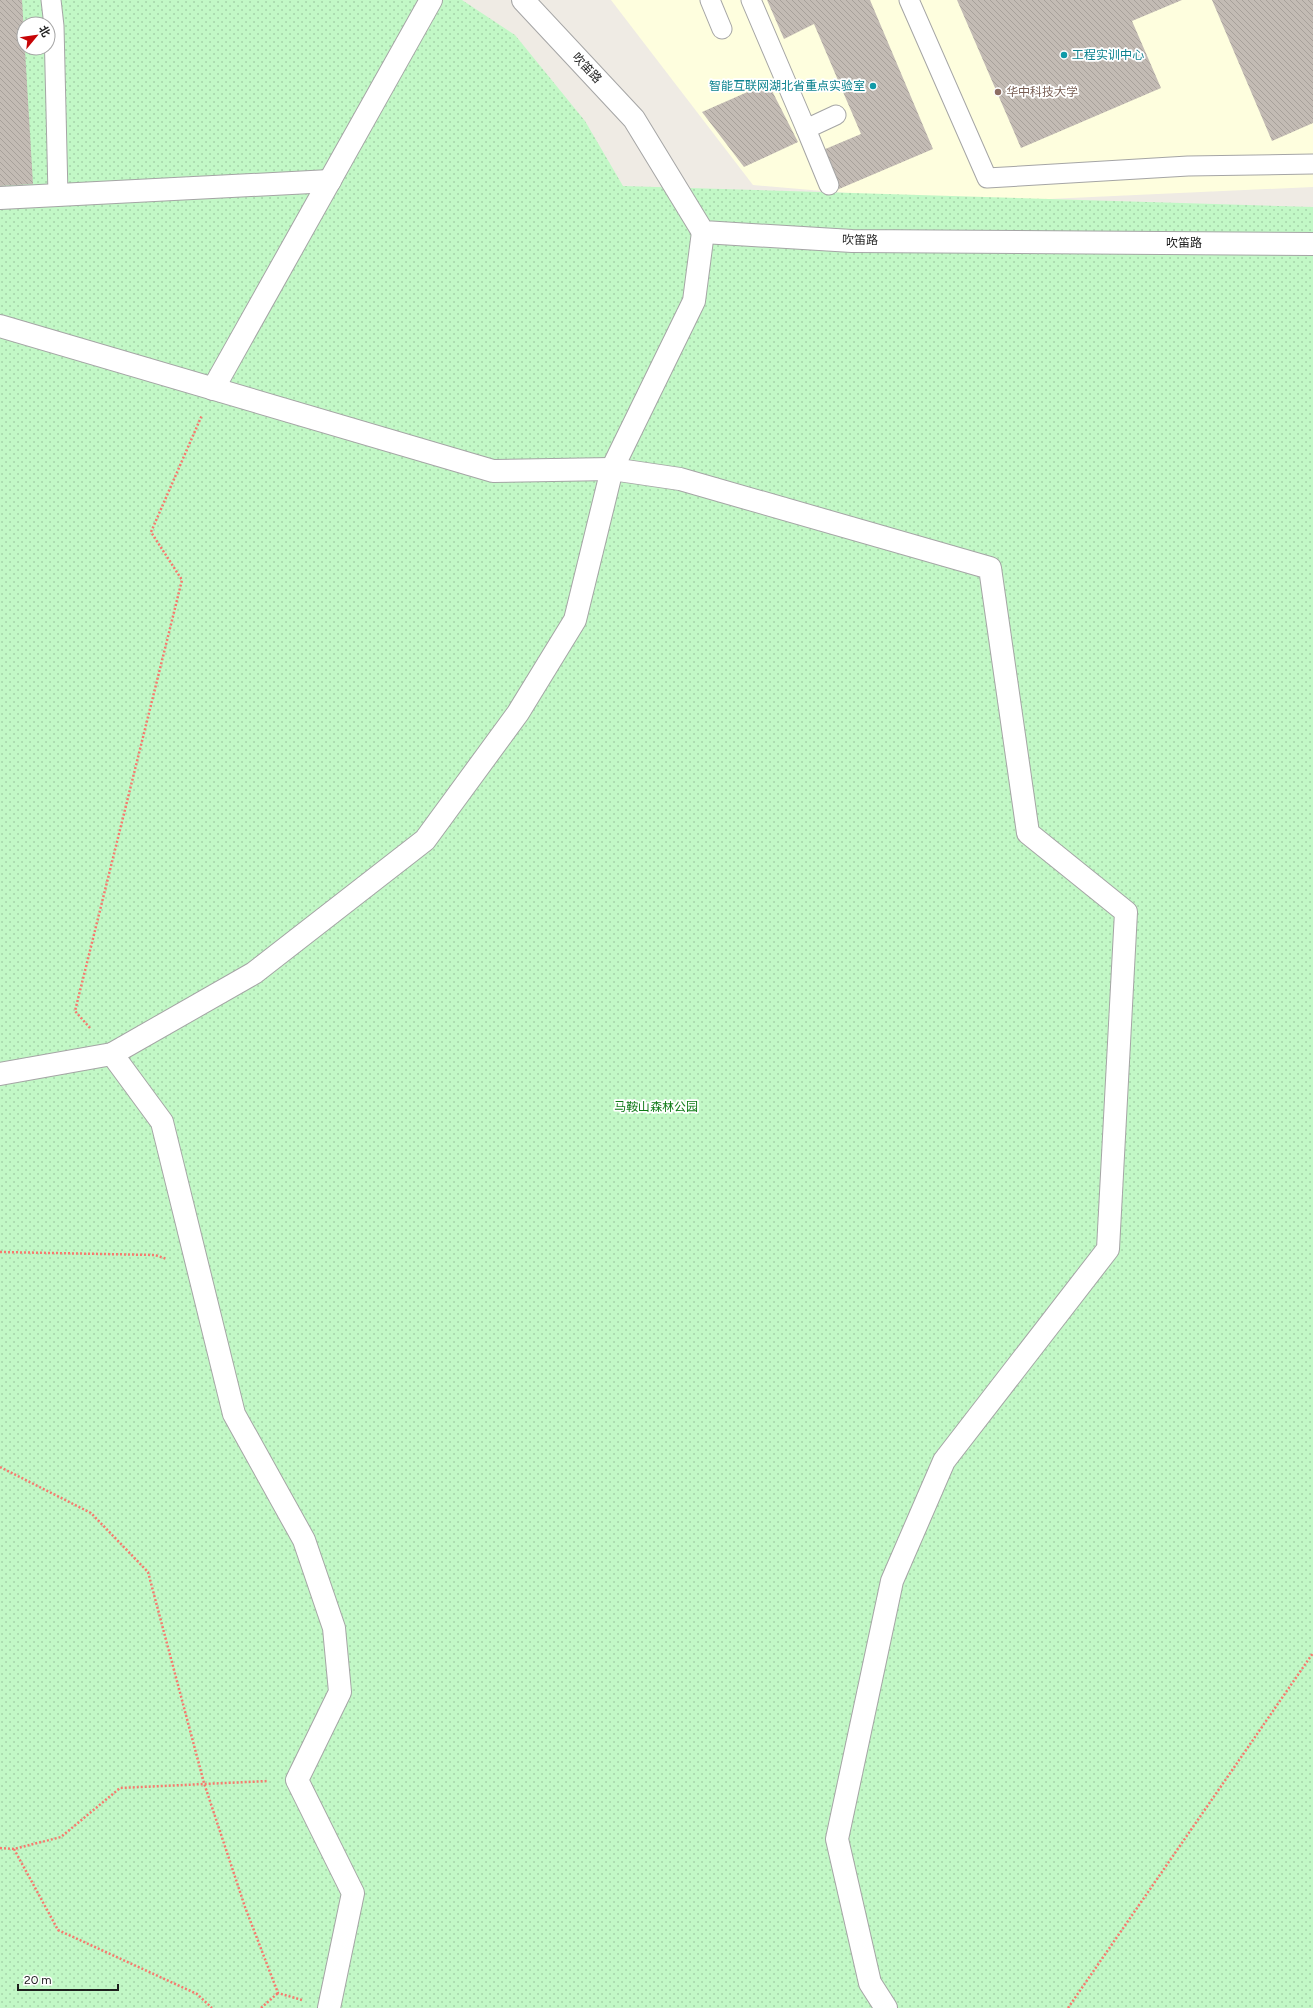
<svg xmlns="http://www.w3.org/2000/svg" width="1313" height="2008" font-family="Figtree,'Noto Sans SC',sans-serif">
<defs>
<pattern id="park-dots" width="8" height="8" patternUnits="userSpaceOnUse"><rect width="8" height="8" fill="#c2f8c6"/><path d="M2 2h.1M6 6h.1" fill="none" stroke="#a6d4aa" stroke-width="1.8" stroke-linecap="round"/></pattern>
<pattern id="building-back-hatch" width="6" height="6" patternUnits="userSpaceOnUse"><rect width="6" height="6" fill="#c3bbb4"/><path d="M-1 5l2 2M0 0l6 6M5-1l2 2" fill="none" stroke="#a7a09a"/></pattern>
</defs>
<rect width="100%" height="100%" fill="#efebe4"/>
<polygon fill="#fefede" points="611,0 1313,0 1313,187 962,203 753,185"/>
<path fill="url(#park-dots)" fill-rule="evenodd" d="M0,0h462l53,35 70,86 38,65 690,21v1801h-1313zM24,24h24v24h-24z"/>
<g fill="url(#building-back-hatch)">
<polygon points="0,0 22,0 33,184 0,186"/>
<polygon points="767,0 870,0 933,149 839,189 823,150 861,134 814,24 784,39"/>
<polygon points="957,0 1182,0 1132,21 1161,88 1021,148"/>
<polygon points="1212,0 1313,0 1313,123 1272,141"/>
<polygon points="768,83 798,142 744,167 702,112"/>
</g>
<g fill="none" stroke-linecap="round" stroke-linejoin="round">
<g stroke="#a5a5a5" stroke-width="21">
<g id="lane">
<polyline points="51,0 54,26 58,195"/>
<polyline points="710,0 722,29"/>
<polyline points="751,0 806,129 836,115"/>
<polyline points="909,0 987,178 1188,166 1313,164"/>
<polyline points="806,129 829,185"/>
</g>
</g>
<g stroke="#a5a5a5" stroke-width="24">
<g id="street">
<polyline points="523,0 634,119 703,232 852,241 1313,244"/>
<polyline points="0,198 330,181"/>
<polyline points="0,326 493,471 612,469 680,479 990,568 1028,833 1126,912 1108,1249 944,1461 892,1581 837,1839 870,1983 886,2008"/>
<polyline points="213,389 431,0"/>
<polyline points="112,1054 162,1122 234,1414 304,1540 334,1628 340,1692 297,1780 353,1893 329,2008"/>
<polyline points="0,1074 112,1054 254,973 425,840 518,713 575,620 612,469 694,301 703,232"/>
</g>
</g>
<g stroke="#f67a6e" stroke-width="2.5" stroke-dasharray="2 2" stroke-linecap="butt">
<polyline points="90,1028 75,1011 182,580 151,532 202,415"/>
<polyline points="0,1252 155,1255 167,1259"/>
<polyline points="0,1467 91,1513 148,1572 204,1783 245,1907 278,1993 302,2000"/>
<polyline points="0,1848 14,1849 61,1837 120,1788 268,1781"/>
<polyline points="14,1849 58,1930 197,1994 212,2008"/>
<polyline points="261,2008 278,1993"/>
<polyline points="1068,2008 1313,1653"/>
</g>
<use href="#lane" stroke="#fff" stroke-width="19"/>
<use href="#street" stroke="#fff" stroke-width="22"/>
</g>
<g fill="#0f9aa8" stroke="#fff" stroke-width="1.5">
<circle cx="1064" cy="55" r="4"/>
<circle cx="873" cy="86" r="4"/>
</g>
<circle fill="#8d6e63" stroke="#fff" stroke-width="1.5" cx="998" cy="92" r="4"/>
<g text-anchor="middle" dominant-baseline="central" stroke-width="3.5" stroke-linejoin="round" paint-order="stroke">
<g font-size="12" fill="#0d838f" stroke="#fff" text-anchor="start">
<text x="1072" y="55">工程实训中心</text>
<text x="865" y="86" text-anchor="end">智能互联网湖北省重点实验室</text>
</g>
<g font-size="12" fill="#1e1e1e" stroke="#fff">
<text transform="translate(587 68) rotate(47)">吹笛路</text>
<text transform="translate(860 240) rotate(1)">吹笛路</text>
<text x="1184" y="243">吹笛路</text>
</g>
<g font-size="12" fill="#785e54" stroke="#fff" text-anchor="start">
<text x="1006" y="92">华中科技大学</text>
</g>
<g font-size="12" fill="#0e7a16" stroke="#fff">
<text x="656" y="1107">马鞍山森林公园</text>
</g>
</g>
<g transform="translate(36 36) rotate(61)"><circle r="19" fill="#ffffff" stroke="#a5a5a5"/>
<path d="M0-3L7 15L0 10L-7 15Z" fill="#c70507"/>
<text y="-6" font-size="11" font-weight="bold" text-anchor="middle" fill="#1e1e1e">北</text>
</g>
<path d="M18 1984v6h100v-6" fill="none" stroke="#1e1e1e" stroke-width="2"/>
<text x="24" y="1984" font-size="12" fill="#1e1e1e" stroke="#ffffff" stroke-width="3" paint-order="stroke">20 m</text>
</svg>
